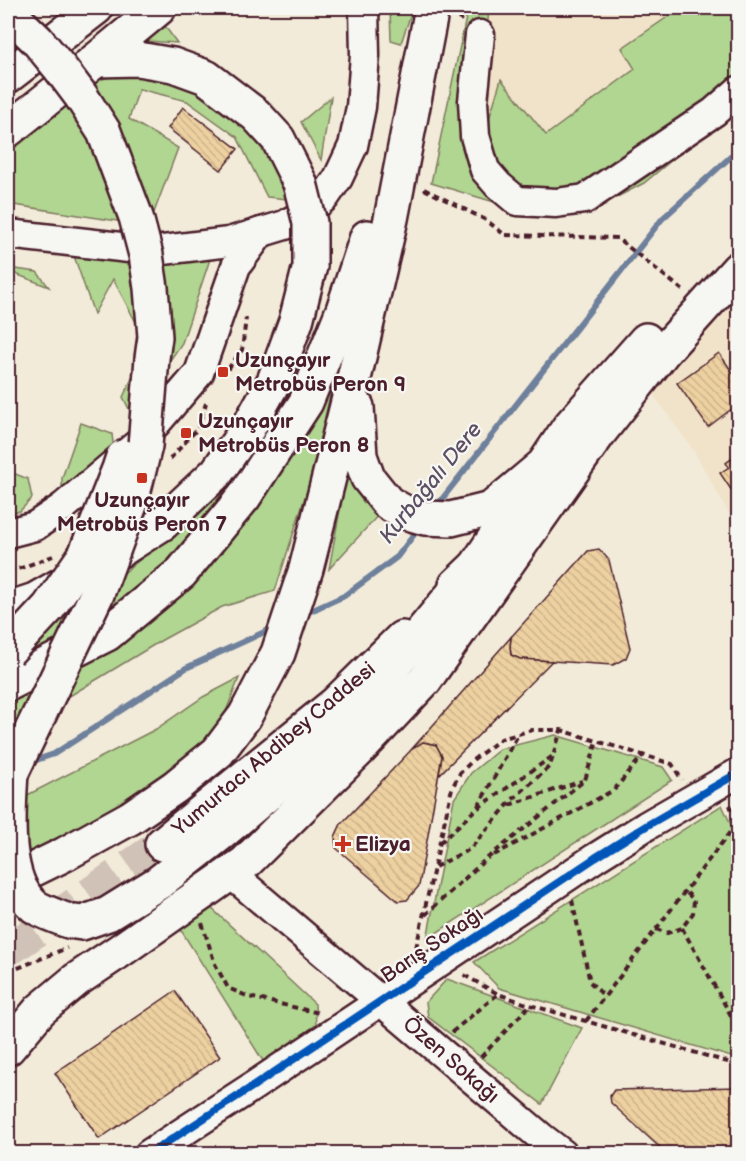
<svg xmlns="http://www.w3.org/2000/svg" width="746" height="1161" font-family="'Balsamiq Sans',sans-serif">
<defs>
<pattern id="building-back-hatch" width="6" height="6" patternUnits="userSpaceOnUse" patternTransform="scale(1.5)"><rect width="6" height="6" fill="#edd1a1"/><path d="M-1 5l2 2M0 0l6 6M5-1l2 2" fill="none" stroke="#cdb38b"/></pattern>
</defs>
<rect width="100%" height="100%" fill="#f3ebda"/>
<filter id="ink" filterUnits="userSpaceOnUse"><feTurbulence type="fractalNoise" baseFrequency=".0167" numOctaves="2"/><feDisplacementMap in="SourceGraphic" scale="12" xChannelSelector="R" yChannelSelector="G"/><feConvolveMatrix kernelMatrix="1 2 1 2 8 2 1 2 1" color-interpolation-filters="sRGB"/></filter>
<g filter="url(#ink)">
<g fill="#f1e3c9">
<polygon points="489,8 738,8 644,183 476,167"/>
<polygon points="738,300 738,530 693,450 652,393 709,328"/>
</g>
<g fill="#b1d691" stroke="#7e7a5e" stroke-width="1.5">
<polygon points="390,8 413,8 401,43 391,40"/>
<polygon points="468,8 489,8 476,163 501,79 546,135 635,69 622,48 681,8 738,8 738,105 644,183 600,206 514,208 431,183"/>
<polygon points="162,22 177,43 129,40"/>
<polygon points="133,72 177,80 212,99 248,130 271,161 287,199 267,197 237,137 187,101 139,89 129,119 178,148 149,226 8,204 8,140 68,89 113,76"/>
<polygon points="331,97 321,160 301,122"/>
<polygon points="74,256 135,263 211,256 182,343 132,415 123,397 148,345 113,279 94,314"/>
<polygon points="8,268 37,272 49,287 8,271"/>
<polygon points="331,391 311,478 275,591 222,607 162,640 20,726 8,731 8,703 108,649 191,581 266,497"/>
<polygon points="81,423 112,434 114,451 62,488 62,478"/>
<polygon points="351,450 382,511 329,569"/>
<polygon points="251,456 204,517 158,572 78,631 8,665 8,626 36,619 114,581 196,513"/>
<polygon points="8,471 28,479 32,498 20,511 8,514"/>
<polygon points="239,678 225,714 205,739 183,762 139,798 60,837 8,867 8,805 156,729 203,697"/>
<polygon points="555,735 663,767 672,780 427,939 454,799 471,773 500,749"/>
<polygon points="722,805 733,829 738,860 738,1059 499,988 474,962"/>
<polygon points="208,905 315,1004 316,1026 263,1061 179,927"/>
<polygon points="447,979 582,1028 542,1104 428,1017 426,1002"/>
</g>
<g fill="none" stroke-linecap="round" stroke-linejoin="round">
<g stroke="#6e809b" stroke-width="6">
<polyline points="435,508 662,219 738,150"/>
<polyline points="302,615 344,596 397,557 419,528"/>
<polyline points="28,763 54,754 186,668 273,628"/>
</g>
</g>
<g fill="url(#building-back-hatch)" stroke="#4a1f2b" stroke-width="1.5">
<polygon points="183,107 238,149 221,170 168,128"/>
<polygon points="719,353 738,380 738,404 708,427 677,383"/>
<polygon points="738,454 738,500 720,473 729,467 726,463"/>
<polygon points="599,549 609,560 630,648 626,658 613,665 520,659 511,655 510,647 511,637 588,551"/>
<polygon points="511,637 510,647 511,655 520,659 552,661 439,775 442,756 436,745 423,742 411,750"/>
<polygon points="423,742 436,745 442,756 419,886 407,900 398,901 336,848 335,837 341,824 411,750"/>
<polygon points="175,991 220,1057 99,1139 55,1073"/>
<polygon points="738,1087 738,1154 667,1154 611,1103 610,1096 614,1090"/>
<polygon points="483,1146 487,1154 451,1154"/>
</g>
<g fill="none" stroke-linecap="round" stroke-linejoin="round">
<polyline stroke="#d1c2b7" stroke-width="33" stroke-dasharray="33 16" stroke-linecap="butt" points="8,949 13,947 162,844"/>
<g stroke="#4a1f2b" stroke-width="33">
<g id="minor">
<polyline points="480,35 473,101 475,136 485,170 498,185 517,201 556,203 585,199 714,112 738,91"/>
<polyline points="8,234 155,251 229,242 285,225 310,210 325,197 338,178 353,146 361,107 365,55 364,8"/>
<polyline points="8,533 35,526 63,507 140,442 199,373 236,266 261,232"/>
<polyline points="230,873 542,1138 563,1154"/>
<polyline points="149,1154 255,1085 595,858 646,826 738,773"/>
</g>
</g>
<g stroke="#4a1f2b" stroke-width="38">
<g id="major">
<polyline points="456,585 476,566 569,427 646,340"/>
<polyline points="162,844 336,703 402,638"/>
<polyline points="8,1048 40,1010 76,980 121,950 245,863 360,749 425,680 599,433 664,351 738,269"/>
</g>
</g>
<g stroke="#4a1f2b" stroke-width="38">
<g id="highway">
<polyline points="96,60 138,59 173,65 206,77 256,115 278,139 300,183"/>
<polyline points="8,76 96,8"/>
<polyline points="8,130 96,60 159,8"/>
<polyline points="357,407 360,456 368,478 388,503 404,512 425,518 451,519 491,509 541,467"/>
<polyline points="8,609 35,600 108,558 163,523 217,472 248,428 274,381 296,321 310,266"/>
<polyline points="8,684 107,634 181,573 244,497 306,402 343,310 367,237"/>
<polyline points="8,882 65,854 130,818 175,787 218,752 245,716 278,653 306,569 356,370 391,219 432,8"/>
<polyline points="68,921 82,923 108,914 158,883 224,831 337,735 476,566"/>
</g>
</g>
<g stroke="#4a1f2b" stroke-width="4" stroke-dasharray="6 4.5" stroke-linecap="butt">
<polyline points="460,21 464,8"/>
<polyline points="424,189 486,220 505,235 617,238 685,292"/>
<polyline points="228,369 242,350 246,318"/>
<polyline points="170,459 198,428 206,403"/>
<polyline points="8,570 21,568 53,556"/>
<polyline points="509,805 582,781"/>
<polyline points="730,805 738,827"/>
<polyline points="478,808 553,756"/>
<polyline points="440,843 477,808 518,735"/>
<polyline points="494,855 614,790 643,755"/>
<polyline points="435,867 470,849 512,800 550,766 561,730"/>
<polyline points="572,900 590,982 605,997"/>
<polyline points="425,915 485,860 585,780 597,741"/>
<polyline points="202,923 215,964 228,988 249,997 319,1013"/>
<polyline points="682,928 738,1028"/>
<polyline points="656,929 667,933 682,928 693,913 694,900 685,891"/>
<polyline points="416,948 452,788 460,773 474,759 501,739 532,730 561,730 672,764 682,780"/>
<polyline points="8,972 67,948"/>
<polyline points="464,975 498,994 530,1005 738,1065"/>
<polyline points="586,1021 737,823"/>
<polyline points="452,1032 498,994"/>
<polyline points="481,1057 530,1005"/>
</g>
<use href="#minor" stroke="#f6f6f2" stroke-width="28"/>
<use href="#major" stroke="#f6f6f2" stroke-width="33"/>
<use href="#highway" stroke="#f6f6f2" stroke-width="33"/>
<g stroke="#4a1f2b" stroke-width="38" stroke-linecap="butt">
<g id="highway-bridge">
<polyline points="8,12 37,40 60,68 81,96 104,132 136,217 146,255 151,288 155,337 152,358 145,446 131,502 97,594 8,780"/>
<polyline points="300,183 310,223 310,266"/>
<polyline points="8,651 49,607 85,555 119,469 123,457"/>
<path d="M11,772c-2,37 -9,107 23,134 8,6 25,11 34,15"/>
</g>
</g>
<use href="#highway-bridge" stroke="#f6f6f2" stroke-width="33"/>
<g stroke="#f6f6f2" stroke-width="11">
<polyline id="cycleway" points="149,1154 255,1085 595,858 646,826 738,773"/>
</g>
<use href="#cycleway" stroke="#0057b8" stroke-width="8"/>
</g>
</g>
<g fill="#c8321e" stroke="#f6f6f2" stroke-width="2">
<rect x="217" y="366" width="12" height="12" rx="3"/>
<rect x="180" y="427" width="12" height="12" rx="3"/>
<rect x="136" y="472" width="12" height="12" rx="3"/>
<path d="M340 835h6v6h6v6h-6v6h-6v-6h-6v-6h6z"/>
</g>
<g text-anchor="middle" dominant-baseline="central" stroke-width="4.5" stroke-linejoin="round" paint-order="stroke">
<g font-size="21" font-weight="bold" fill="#4a1f2b" stroke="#f6f6f2" text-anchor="start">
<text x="235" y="360">Uzunçayır<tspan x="235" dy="24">Metrobüs Peron 9</tspan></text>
<text x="198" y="421">Uzunçayır<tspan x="198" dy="24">Metrobüs Peron 8</tspan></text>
<text x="142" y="500" text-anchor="middle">Uzunçayır<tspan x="142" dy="24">Metrobüs Peron 7</tspan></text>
<text x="355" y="844">Elizya</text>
</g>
<g font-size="21" fill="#4a1f2b" stroke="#f6f6f2">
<text transform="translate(274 749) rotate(-40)">Yumurtacı Abdibey Caddesi</text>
<text transform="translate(432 945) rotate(-34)">Barış Sokağı</text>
<text transform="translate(451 1060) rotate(41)">Özen Sokağı</text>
</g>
<g font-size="22" font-style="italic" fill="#5c4f63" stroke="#f6f6f2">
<text transform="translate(431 483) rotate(-51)">Kurbağalı Dere</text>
</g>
</g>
<rect width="746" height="1161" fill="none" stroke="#f6f6f2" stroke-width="30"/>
<rect x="15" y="15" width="716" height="1131" fill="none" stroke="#4a1f2b" stroke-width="2" filter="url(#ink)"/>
</svg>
